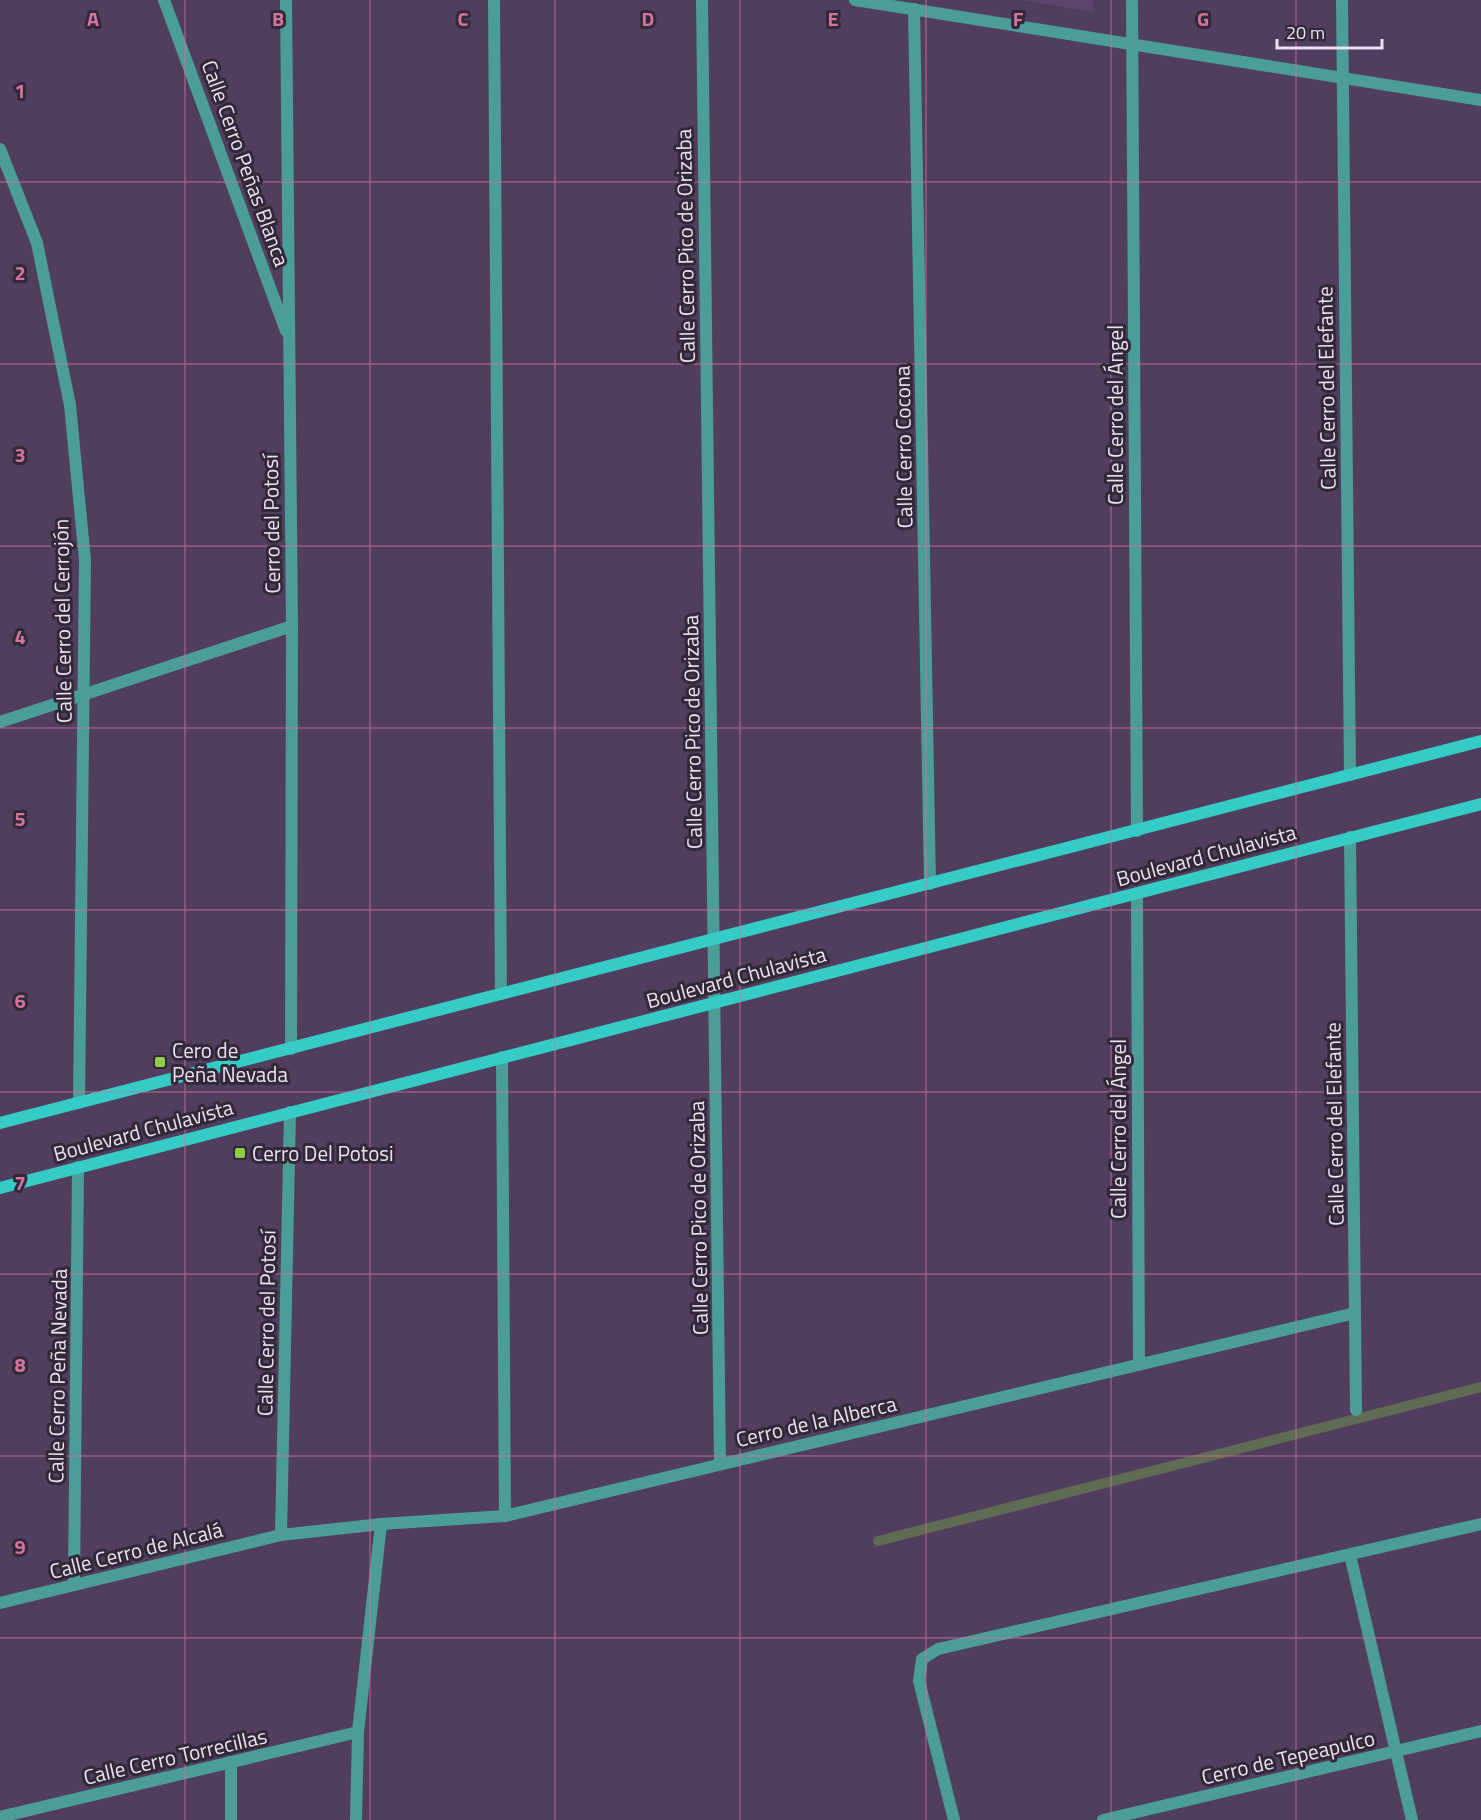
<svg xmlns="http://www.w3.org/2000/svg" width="1481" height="1820" font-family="'Titillium Web',sans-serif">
<rect width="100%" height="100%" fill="#513e5e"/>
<polygon fill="#5b456c" points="1023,0 1093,0 1093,12"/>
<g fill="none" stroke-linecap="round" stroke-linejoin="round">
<polyline stroke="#606b53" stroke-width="10" points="878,1541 1481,1387"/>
<polyline stroke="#4b9d98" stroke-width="12" points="356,1820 358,1732 381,1524"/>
<g stroke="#4b9d98" stroke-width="12">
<polyline points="164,0 286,331"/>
<polyline points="286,0 292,626 291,1049"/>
<polyline points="494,0 501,994"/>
<polyline points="702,0 720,1464"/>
<polyline points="855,0 1481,100"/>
<polyline points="1132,0 1137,831"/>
<polyline points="1342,0 1350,775"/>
<polyline points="914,9 930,884"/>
<polyline points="0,149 37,243 70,405 85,560 79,1103"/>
<polyline points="0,722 292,626"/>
<polyline points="1350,837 1356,1410"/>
<polyline points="1137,893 1139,1365"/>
<polyline points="502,1057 505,1516"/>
<polyline points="281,1535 290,1112"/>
<polyline points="1350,1555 1412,1820"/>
<polyline points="74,1585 78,1167"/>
<polyline points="0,1603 281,1535 381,1524 505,1516 1355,1313"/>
<polyline points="231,1762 231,1820"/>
<polyline points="0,1817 358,1732"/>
<polyline points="954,1820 919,1681 922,1659 938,1649 1481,1524"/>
<polyline points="1103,1820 1481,1731"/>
</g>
<g stroke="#36ccc6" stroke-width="12">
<polyline points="0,1123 1481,741"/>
<polyline points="0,1188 1481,804"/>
</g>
</g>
<path fill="none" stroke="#d472a0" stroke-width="1.5" stroke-opacity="0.55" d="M185,0v1820M370,0v1820M555,0v1820M740,0v1820M926,0v1820M1111,0v1820M1296,0v1820M0,182h1481M0,364h1481M0,546h1481M0,728h1481M0,910h1481M0,1092h1481M0,1274h1481M0,1456h1481M0,1638h1481"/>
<g fill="#8fcd42" stroke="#322938" stroke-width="2">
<rect x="154" y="1056" width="12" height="12" rx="3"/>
<rect x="234" y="1147" width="12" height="12" rx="3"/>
</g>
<g text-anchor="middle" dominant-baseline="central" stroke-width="6" stroke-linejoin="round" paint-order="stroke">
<g font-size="21" fill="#ebe0f4" stroke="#322938">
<text transform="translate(246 163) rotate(70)">Calle Cerro Peñas Blanca</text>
<text transform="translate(685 246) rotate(-91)">Calle Cerro Pico de Orizaba</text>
<text transform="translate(1326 388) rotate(-91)">Calle Cerro del Elefante</text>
<text transform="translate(1115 415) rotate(-90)">Calle Cerro del Ángel</text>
<text transform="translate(903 447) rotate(-91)">Calle Cerro Cocona</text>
<text transform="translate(271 524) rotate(-91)">Cerro del Potosí</text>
<text transform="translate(62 621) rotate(-91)">Calle Cerro del Cerrojón</text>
<text transform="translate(692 732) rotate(-91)">Calle Cerro Pico de Orizaba</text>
<text transform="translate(1206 855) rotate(-15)">Boulevard Chulavista</text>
<text transform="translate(736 977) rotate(-15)">Boulevard Chulavista</text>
<text transform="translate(1334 1124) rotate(-91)">Calle Cerro del Elefante</text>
<text transform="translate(1118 1129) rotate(-90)">Calle Cerro del Ángel</text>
<text transform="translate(143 1130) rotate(-15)">Boulevard Chulavista</text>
<text transform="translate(698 1218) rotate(-91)">Calle Cerro Pico de Orizaba</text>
<text transform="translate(266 1323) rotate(-89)">Calle Cerro del Potosí</text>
<text transform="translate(57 1376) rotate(-89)">Calle Cerro Peña Nevada</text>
<text transform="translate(816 1421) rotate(-13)">Cerro de la Alberca</text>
<text transform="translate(136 1550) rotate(-14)">Calle Cerro de Alcalá</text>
<text transform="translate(175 1756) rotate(-13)">Calle Cerro Torrecillas</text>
<text transform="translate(1288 1757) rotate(-13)">Cerro de Tepeapulco</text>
</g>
<g font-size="21" fill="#ebe0f4" stroke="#322938" text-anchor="start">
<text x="172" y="1050">Cero de<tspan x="172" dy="24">Peña Nevada</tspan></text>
<text x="252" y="1153">Cerro Del Potosi</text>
</g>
</g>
<g font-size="20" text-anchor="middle" font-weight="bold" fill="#d472a0" stroke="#322938" stroke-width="6" stroke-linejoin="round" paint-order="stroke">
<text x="93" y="26">A</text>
<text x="278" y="26">B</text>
<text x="463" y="26">C</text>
<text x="648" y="26">D</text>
<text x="833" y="26">E</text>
<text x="1018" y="26">F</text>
<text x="1203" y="26">G</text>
<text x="20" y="98">1</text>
<text x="20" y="280">2</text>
<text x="20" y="462">3</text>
<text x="20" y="644">4</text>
<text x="20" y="826">5</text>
<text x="20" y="1008">6</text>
<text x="20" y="1190">7</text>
<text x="20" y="1372">8</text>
<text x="20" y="1554">9</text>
</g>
<path d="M1277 39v9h105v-9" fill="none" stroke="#ebe0f4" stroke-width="3"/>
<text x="1286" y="39" font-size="18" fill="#ebe0f4" stroke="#322938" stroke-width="4.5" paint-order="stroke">20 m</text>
</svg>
